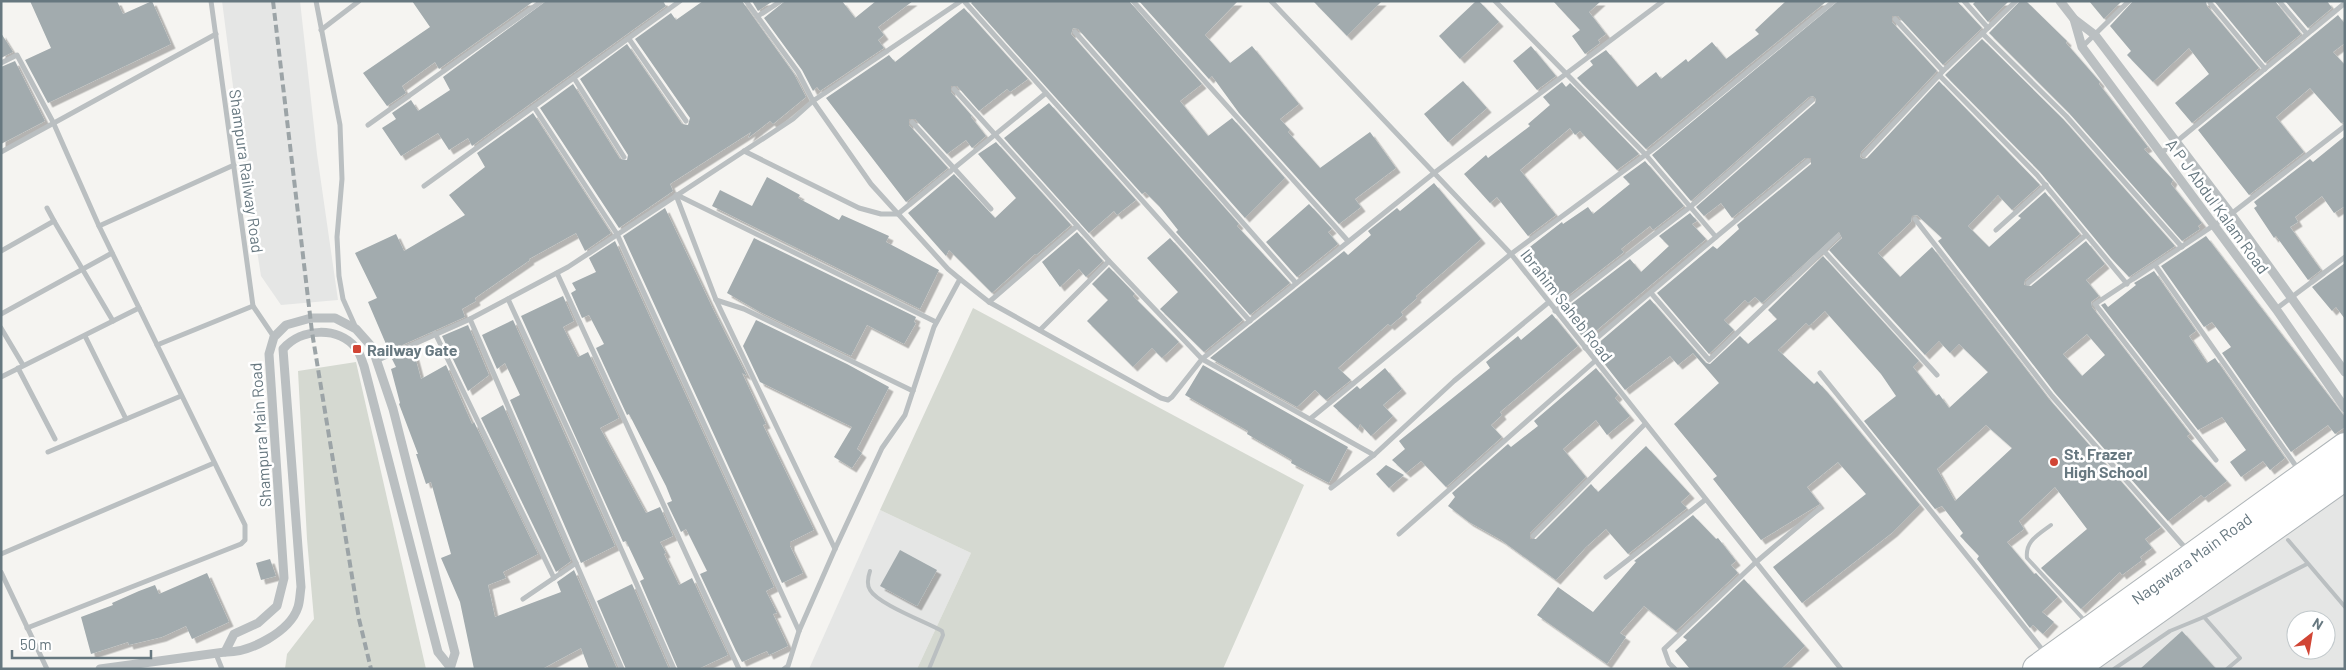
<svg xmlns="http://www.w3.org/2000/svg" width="2346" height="670" font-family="Barlow,sans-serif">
<defs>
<filter id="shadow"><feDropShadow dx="4.5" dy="4.5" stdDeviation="0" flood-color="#0004"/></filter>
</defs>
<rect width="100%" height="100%" fill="#f5f4f1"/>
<g fill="#e5e6e5" fill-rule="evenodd">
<polygon points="222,1 300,1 317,154 338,300 281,305 261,276 241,148"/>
<path d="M2345,482v187h-263zM2296,620h30v30h-30z"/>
<polygon points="880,510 971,553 917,669 809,669"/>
</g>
<g fill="#d5d9d1">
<polygon points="973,308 1304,485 1223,669 917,669 971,553 880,510"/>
<polygon points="356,362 426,669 285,669 287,654 314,619 307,539 298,371"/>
</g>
<g fill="#a2abae" fill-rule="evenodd" filter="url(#shadow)">
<polygon points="30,1 117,1 123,14 152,1 171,44 48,103 25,60 51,48"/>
<polygon points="412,1 534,1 439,69 435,62 402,86 406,93 387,106 363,73 430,27"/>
<polygon points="546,1 663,1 666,6 472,146 468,138 449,150 438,133 401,156 382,128 396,119 392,113 411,100 418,111 450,90 443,77"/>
<polygon points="703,1 742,1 794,74 806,97 773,124 770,121 748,138 751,132 670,184 673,191 619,228 540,108 573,84 620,159 627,160 628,155 580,79 627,44 682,124 688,125 690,118 635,39 671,13 676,20"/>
<polygon points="752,1 773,1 758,11"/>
<polygon points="785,1 842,1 855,18 876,1 913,1 878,27 884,35 878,40 884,48 820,91 817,87 813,91 802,70 764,18"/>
<polygon points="973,1 1129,1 1202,84 1180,101 1208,136 1232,118 1285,178 1245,218 1078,29 1073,28 1071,34 1239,224 1237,226 1290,283 1250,315 1176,232 1178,230 1159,206 1145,192 1142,194 971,3"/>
<polygon points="1139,1 1238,1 1205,35 1230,63 1252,46 1299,104 1280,119 1290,130 1288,132 1320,168 1370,132 1396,168 1355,199 1361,207 1339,224 1239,113 1212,76 1209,79"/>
<polygon points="1313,1 1382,1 1347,36"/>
<polygon points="1476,1 1479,1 1499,22 1460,59 1439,36"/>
<polygon points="1553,1 1601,1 1589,12 1606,34 1598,40 1600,43 1585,54 1572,36 1580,30"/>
<polygon points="1786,1 1827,1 1646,149 1577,78 1593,65 1590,61 1606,50 1637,87 1656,72 1661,79 1686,59 1688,62 1712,42 1726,59 1759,34 1755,30"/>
<path d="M1838,1h119l25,27 -39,37 -45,-49h-6v6l45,49 -76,81 -1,5 3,2 4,-1 72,-77 101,104 -28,25 -14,-15 -30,31 21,21 32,-29 -3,-2 27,-24 35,42 -55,46 -1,5 7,1 55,-45 19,23 -19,16 13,16 -8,6 1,5 98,127 -3,2 40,45 -23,17 -3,-3 -33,26 -113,-128 -117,-152 4,-3 -25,-23 -5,1 -1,6 -33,31 22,24 32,-30 117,152 112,128 -16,12 7,9 -12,9 2,3 -20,15 -2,-3 -39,37 -40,-41 46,-39 -32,-42 -36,34 5,8 -17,13 27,32 2,-1 22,24 -16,15 12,10 -11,12 -10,-9 -3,3 -53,-69 2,-3 -19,-20 3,-3 -21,-27 -7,3 -71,-88 32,-25 -15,-22 -56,-63 -16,15 -3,-3 -28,27 36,34 3,-3 11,12 92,112 -27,27 -91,71 -29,-36 93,-73 -28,-32 -31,25 13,17 -59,36 -48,-61 4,-3 -43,-52 45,-41 -26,-30 -15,12 -8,-9 -45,34 -22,-28 4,-3 -11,-14 54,-46 56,64 4,1 30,-28 8,8 29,-25 -9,-9 55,-54 96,105 -6,6 23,29 3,-2 10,14 39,-36 -29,-28 -9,9 -11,-12 -14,14 -96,-105 13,-12 -3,-6 -77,71 -7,-6 -7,6 -3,-3 -21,20 10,10 -25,24 -52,-61 56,-47 4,3 22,-20 -2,-4 74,-61v-6h-6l-73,60 -11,-15 -17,13 -8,-9 119,-104 1,-4 -3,-3 -4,1 -118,104 -39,-46zM2087,334l18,21 -23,21 -19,-22zM1986,425l26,23 -57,53 -18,-32z"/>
<polygon points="1976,1 2009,1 1988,22 1973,4"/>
<polygon points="2020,1 2026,1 2067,41 2066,43 2100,82 2099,84 2148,147 2144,149 2173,180 2171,184 2202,223 2198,226 2200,229 2182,241 2069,113 1989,33"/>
<polygon points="2089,1 2122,1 2104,19"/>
<polygon points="2133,1 2206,1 2207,6 2259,68 2192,123 2175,103 2209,74 2189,48 2153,82 2127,55 2131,51 2110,26"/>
<polygon points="2214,1 2275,1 2301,34 2265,63"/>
<polygon points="2285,1 2327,1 2332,8 2308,28"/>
<polygon points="964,8 1028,79 1010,92 1007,89 979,111 957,86 951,86 951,92 972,116 971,117 986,136 972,148 966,140 947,154 915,119 909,119 909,125 948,168 906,202 826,98 889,55 895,62"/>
<polygon points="2338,15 2345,24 2345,43 2333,52 2345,65 2345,122 2341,123 2310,88 2276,117 2304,152 2249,195 2198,130"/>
<polygon points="1,33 13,52 1,58"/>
<polygon points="1982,39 2063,119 2175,246 2129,277 2111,258 2040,172 1945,75"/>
<polygon points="1531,46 1556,76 1537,90 1513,61"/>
<polygon points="15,61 45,121 1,144 1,67"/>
<polygon points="1463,81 1487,108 1448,142 1424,114"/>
<polygon points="1562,82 1566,87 1570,83 1639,154 1617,170 1580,131 1575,135 1570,128 1520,170 1556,215 1528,236 1497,197 1490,203 1464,174 1486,155 1488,158 1530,126 1528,124 1550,105 1543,97"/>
<polygon points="1049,103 1136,200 1117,215 1114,211 1089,233 1004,138"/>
<polygon points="533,113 611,233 585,251 576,233 529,259 530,260 475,298 476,301 462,309 465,317 389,351 368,302 377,298 355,253 396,234 404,251 465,215 449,195 485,167 477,153"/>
<polygon points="2345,136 2345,206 2334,213 2322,196 2295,217 2298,222 2290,227 2321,270 2308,280 2276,236 2274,238 2254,208 2257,206 2254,202 2310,159 2313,162"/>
<polygon points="996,142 1071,225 1036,255 1035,254 992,293 949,250 946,256 908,213 954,174 995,218 1016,198 978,154"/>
<polygon points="1645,161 1684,206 1653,230 1650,226 1621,249 1624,252 1561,301 1526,250 1562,222 1563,224 1588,207 1593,214 1630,184 1623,177"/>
<polygon points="767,177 800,195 798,198 839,220 842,215 889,236 886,242 939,270 920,309 712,206 720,190 752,206"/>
<polygon points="1434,183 1481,239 1416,296 1417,298 1401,312 1403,315 1390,326 1388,324 1338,368 1351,380 1326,400 1315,390 1297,407 1210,358 1344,251 1348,255 1371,235 1368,231 1397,208 1400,211"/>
<polygon points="1309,204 1332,229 1328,232 1338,244 1297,277 1266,242"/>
<polygon points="665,208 713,309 747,376 742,373 766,424 763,425 814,530 790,542 790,546 803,573 782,583 623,236"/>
<polygon points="1690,213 1697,221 1692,224 1706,239 1585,340 1562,311 1630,259 1641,272 1669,246 1659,236"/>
<polygon points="1077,232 1103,261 1086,277 1079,269 1060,287 1042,262"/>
<polygon points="2206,236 2345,417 2345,427 2335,434 2328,425 2291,452 2222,353 2231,347 2212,322 2204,327 2161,266"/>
<polygon points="754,238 916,317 914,322 916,323 904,344 867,325 851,356 760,312 727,293"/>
<polygon points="1170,238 1243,320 1204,352 1160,309 1178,292 1147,258"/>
<polygon points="615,241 774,587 766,591 777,613 773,614 788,646 769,655 767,651 742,662 736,651 700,574 707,571 686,529 681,532 667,503 672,501 666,486 629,414 627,415 596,348 604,344 589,315 582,318 571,293 576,290 572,283 596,272 589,258"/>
<polygon points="2345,263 2345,319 2336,307 2332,311 2312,287"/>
<polygon points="1109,267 1135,294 1133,296 1179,342 1162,358 1152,348 1133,367 1087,321 1108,300 1092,284"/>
<polygon points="2154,271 2196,331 2189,336 2207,363 2215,358 2285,458 2270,470 2263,461 2241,477 2230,462 2246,450 2222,417 2198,430 2101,305 2105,303 2108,307 2136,285 2134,283"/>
<polygon points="563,296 574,321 563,327 578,357 588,352 619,418 600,428 646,513 660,507 673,536 660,542 666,553 664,554 679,585 692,578 728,655 698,669 678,669 640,581 644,579 626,541 623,542 521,316"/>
<polygon points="1552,314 1578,346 1500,412 1502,415 1491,425 1502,437 1446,487 1421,461 1406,473 1392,460 1405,449 1399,441 1490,368 1486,362 1518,336 1521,340"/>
<polygon points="513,320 615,546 581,563 510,400 520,395 505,363 497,369 482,335"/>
<polygon points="756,320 847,364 889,387 857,449 862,453 852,468 834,457 852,427 760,382 743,346"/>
<polygon points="468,325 489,375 468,391 442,336"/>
<polygon points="413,349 421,379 446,365 472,424 474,422 538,554 503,572 506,578 488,585 495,617 561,592 557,582 574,570 617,669 589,669 581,648 542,669 474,669 460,602 441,558 451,554 431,482 426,484 416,454 418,454 399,404 400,403 391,369 396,367 392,359"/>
<polygon points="1203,365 1348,447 1329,483 1291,463 1292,460 1247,434 1248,431 1185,395"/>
<polygon points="1385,368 1402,389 1383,405 1393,416 1371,436 1360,424 1358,429 1333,406 1357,386 1360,389"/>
<polygon points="1596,368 1618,395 1615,398 1630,416 1607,435 1596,420 1563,449 1586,477 1530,533 1530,539 1536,539 1591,484 1598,492 1646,446 1690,494 1681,502 1687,508 1628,554 1606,529 1586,547 1556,580 1501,540 1469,522 1448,506 1455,497 1452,493 1508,444 1511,447 1538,426 1534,421"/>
<polygon points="503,405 571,561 556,572 481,418"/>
<polygon points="1386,465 1404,475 1389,488 1376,474"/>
<polygon points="1693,515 1716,539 1718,538 1736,561 1731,565 1738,573 1676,631 1644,606 1620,633 1626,637 1607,664 1537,615 1558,587 1593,612 1636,562 1634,561"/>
<polygon points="900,550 937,570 917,606 880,586"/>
<polygon points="270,559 276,576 261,580 256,563"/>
<polygon points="207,573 229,622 192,639 186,626 162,637 129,645 128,642 91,654 81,617 113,605 112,603 139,591 155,585 159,594"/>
<polygon points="1744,579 1805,646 1781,669 1690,669 1675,651 1687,640 1683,637"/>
<polygon points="632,584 669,669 626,669 597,601"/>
<polygon points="2182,631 2216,669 2140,669"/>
</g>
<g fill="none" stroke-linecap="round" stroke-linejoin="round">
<g stroke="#afb5b8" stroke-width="30">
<g id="secondary">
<path id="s1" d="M2037,669l308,-222"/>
<polyline points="2073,669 2345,476"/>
</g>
</g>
<g stroke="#babfc1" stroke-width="4">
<path d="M2051,525c-13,10 -26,16 -24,33l59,64"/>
<polyline points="2288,540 2345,607"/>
<path d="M870,571c-2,6 -4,13 0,19 8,14 56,32 72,41l1,4 -14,34"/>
<polyline points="2204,617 2240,658 2227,669"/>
<polyline points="2114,669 2170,631 2204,617 2307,564"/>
</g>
<g stroke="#babfc1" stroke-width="5">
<polyline points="211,1 253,306 274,337"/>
<polyline points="316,1 340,125 342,179 337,237 339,276 343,299 356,328"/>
<polyline points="964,1 1250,321"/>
<polyline points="1133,1 1348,241"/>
<polyline points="1271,1 1511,254 1841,669"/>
<polyline points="1495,1 1646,155 1716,237 1585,348"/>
<polyline points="1964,1 1988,28"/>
<polyline points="2279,1 2307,34"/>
<polyline points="2210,3 2265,69"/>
<polyline points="758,16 781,1"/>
<polyline points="1895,19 1943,71"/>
<polyline points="321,30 359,1"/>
<polyline points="1075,32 1296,283"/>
<polyline points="1982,33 2066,116 2182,247"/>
<polyline points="629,39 686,121"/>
<polyline points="2082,47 2129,1"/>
<polyline points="1,63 17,55 53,122 99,226 245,525 245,540 241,544 27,628"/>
<polyline points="1940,76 2037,175 2127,284"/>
<polyline points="574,78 624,157"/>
<polyline points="954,89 1109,261 1202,359 1172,397 1168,400 1161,398 989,302 960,279"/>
<polyline points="534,107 617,234 799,631"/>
<polyline points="912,122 991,209"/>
<polyline points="368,125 542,1"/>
<polyline points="744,151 859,208 881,214 898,214 1046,93"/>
<polyline points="1,152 216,34"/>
<polyline points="2161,153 2176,142 2345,3"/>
<polyline points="1864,155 1943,71 2016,1"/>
<polyline points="424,186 680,1"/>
<polyline points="676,195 716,300 835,549"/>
<polyline points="677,195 936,322"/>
<polyline points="47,208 54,221"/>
<polyline points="1915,219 2052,396 2188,551"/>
<polyline points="99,226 234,165"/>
<polyline points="1996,230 2046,185"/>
<polyline points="1716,237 1808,161"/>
<polyline points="1823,250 1937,375"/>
<polyline points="1,251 54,221 113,321"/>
<polyline points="2155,265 2298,469"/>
<polyline points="557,273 739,669"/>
<polyline points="2028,283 2086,235"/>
<polyline points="1651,293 1709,360 1838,236"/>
<polyline points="508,299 577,449 674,669"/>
<polyline points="716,300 744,309 913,391"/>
<polyline points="989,302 1077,226"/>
<polyline points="2276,309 2345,257"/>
<polyline points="1555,311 1690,207 1812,100"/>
<polyline points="1,314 112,253"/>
<polyline points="470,319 622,669"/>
<polyline points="1,328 23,365"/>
<polyline points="1040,330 1109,261"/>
<polyline points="435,333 554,578"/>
<polyline points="85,336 126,419"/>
<polyline points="157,345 253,306"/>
<polyline points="376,361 470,319 568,267 793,119 813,101 798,72 746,1"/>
<polyline points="18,368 55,439"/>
<polyline points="1820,373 2045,653"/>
<polyline points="1,377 139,308"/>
<polyline points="1310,419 1511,254 1656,147 1834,1"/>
<polyline points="48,452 181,396"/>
<polyline points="1374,455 1202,359 1434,173 1663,1"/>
<polyline points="2216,460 2095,304 2231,214 2345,126"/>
<polyline points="1331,488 1374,455 1454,381 1549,302"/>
<polyline points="1399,534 1595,361"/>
<polyline points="1533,536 1645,424"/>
<polyline points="1,554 214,463"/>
<polyline points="1,572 47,669"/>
<polyline points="1606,577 1705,500"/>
<polyline points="523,599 576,563"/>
<polyline points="216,654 222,669"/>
<polyline points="784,669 788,666 799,631 835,549 882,448 905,415 934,327 960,279 948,269 871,184 813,101 961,1"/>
<polyline points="1675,669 1669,663 1664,649 1755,563 1820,508"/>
</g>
<g stroke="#babfc1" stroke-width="9">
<polyline points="2060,1 2074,19 2095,35 2231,214 2345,372"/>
<polyline points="2074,19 2082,47 2276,309 2345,408"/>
<polyline points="225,652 234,634 258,623 277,606 284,578 269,354 274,337 286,325 311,318 335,318 356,329 372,347 393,409 455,653 450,669"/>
<path d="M100,669l125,-17c24,1 65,-20 73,-45 2,-6 2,-14 3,-20l-18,-238c18,-21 55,-23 73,-1 4,5 6,13 8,18l74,286 12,15"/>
</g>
<use href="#secondary" stroke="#fff" stroke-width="28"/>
<polyline stroke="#9ca4a7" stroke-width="4" stroke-dasharray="8 4" stroke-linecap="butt" points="273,1 312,332 359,619 371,669"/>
</g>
<g fill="#d14535" stroke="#fff" stroke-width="2">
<rect x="352" y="344" width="10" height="10" rx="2.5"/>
<circle cx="2054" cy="462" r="5"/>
</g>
<g text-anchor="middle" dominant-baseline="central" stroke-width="5" stroke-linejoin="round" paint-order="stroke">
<g font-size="16" fill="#677880" stroke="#fff">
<text transform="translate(247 171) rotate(82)">Shampura Railway Road</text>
<text transform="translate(2218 206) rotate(54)">A P J Abdul Kalam Road</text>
<text transform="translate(1567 305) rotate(52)">Ibrahim Saheb Road</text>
<text transform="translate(260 435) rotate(-94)">Shampura Main Road</text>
<text stroke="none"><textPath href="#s1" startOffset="190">Nagawara Main Road</textPath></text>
</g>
<g font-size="16" font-weight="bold" fill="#677880" stroke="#fff" text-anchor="start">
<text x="367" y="349">Railway Gate</text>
<text x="2064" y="453">St. Frazer<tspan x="2064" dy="18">High School</tspan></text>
</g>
</g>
<rect width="2346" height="670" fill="none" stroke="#677880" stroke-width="5"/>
<g transform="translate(2311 635) rotate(31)"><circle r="24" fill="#ffffff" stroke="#c2c9cc"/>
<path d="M0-4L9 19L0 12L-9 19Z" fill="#d14535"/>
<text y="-8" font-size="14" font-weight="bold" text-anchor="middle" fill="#677880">N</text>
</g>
<path d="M12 650v8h139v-8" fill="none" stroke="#677880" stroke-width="2.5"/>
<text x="20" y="650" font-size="15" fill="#677880" stroke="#ffffff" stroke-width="4" paint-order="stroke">50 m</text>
</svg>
